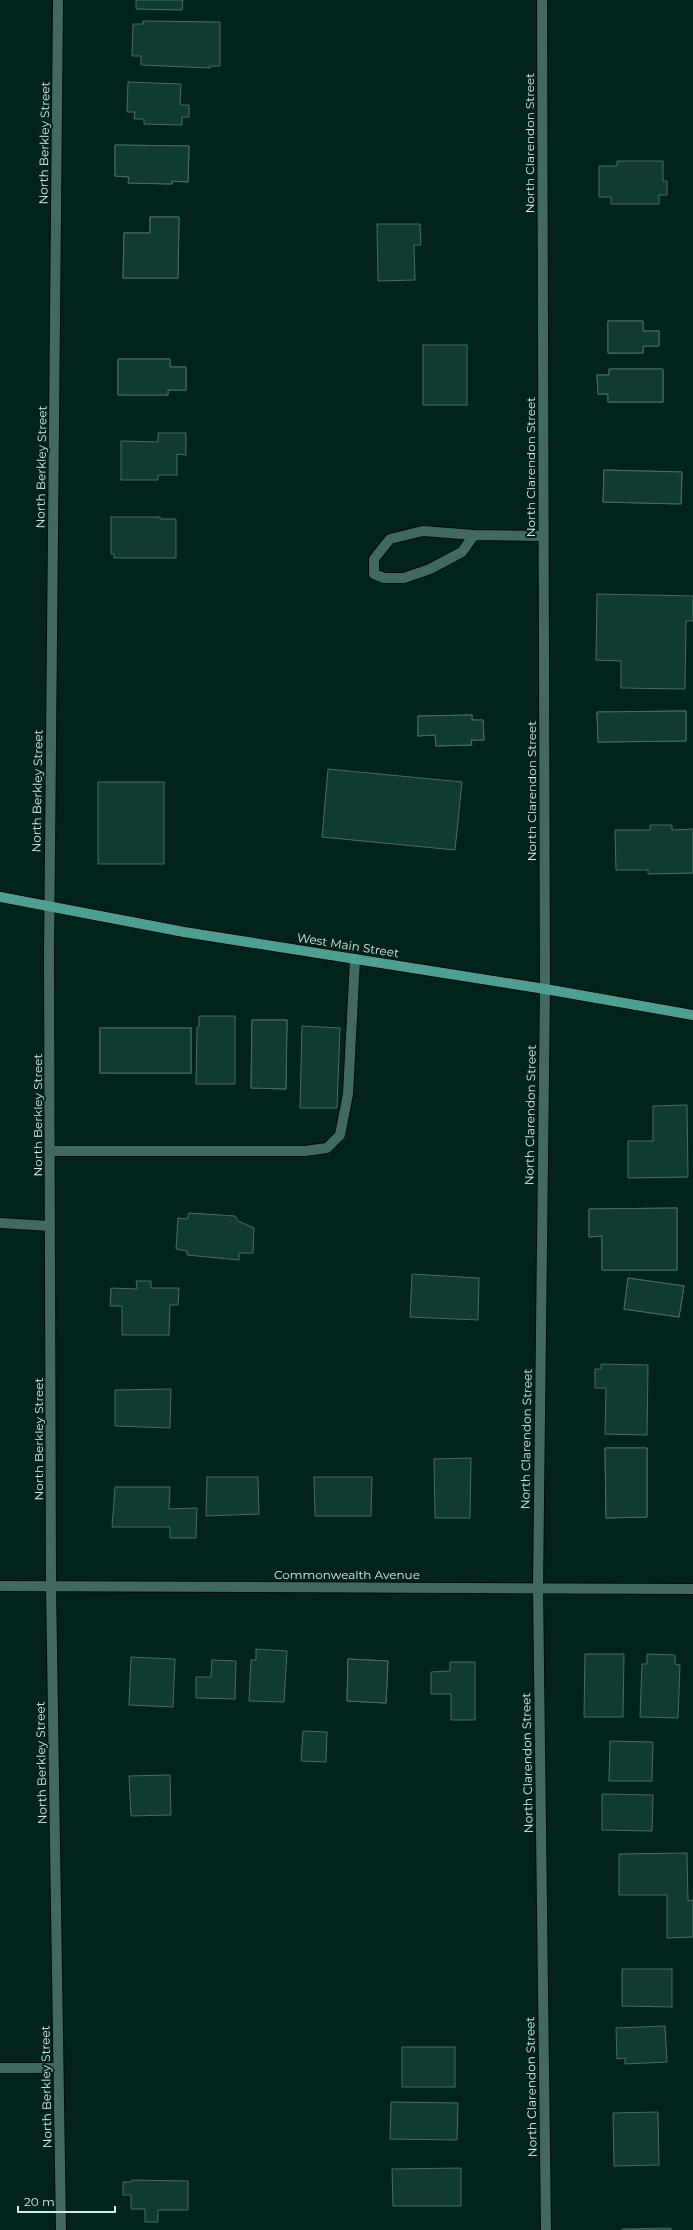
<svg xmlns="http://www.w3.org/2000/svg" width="693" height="2230" font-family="Montserrat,sans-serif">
<rect width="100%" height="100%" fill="#02231d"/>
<g fill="#0f3b33" stroke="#446e65">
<polygon points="136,0 183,0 182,10 136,9"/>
<polygon points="143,21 220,22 220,66 210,66 210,68 141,65 141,56 132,56 133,24 143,24"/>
<polygon points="128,82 181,84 180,105 189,105 189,117 182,117 182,125 144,124 144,119 134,119 135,112 127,112"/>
<polygon points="115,145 189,146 188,182 172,181 172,184 128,183 129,177 115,176"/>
<polygon points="115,145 189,146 188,182 172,181 172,184 128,183 129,177 115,176"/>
<polygon points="617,161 663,161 663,181 667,181 667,195 659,195 659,204 611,204 611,197 599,197 599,166 617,166"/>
<polygon points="150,217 179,217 178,278 123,278 124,233 150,233"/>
<polygon points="150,217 179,217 178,278 123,278 124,233 150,233"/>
<polygon points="377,224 420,224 421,245 414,245 415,280 378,281"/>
<polygon points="608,321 643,321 643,331 659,331 659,346 643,346 643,353 608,353"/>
<polygon points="608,321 643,321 643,331 659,331 659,346 643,346 643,353 608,353"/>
<rect x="423" y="345" width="44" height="60"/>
<polygon points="118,359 170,359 170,367 186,367 186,390 168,390 168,395 118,395"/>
<polygon points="118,359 170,359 170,367 186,367 186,390 168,390 168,395 118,395"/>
<polygon points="609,369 663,369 663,402 608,402 608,394 598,394 597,375 609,375"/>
<polygon points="609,369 663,369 663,402 608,402 608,394 598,394 597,375 609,375"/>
<polygon points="158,433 186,433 186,455 177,454 177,475 158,475 158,480 121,480 121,441 158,442"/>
<polygon points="604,470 682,472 681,504 603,502"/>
<polygon points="604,470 682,472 681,504 603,502"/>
<polygon points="111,517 160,517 160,519 176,519 176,558 114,558 114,554 111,554"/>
<polygon points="597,594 693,596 693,621 686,621 685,689 621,688 621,661 596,660"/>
<polygon points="686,711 686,741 598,742 597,712"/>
<polygon points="686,711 686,741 598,742 597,712"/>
<polygon points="472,715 472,720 483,720 484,740 471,740 472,745 436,746 435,735 418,736 418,716"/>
<polygon points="472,715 472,720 483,720 484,740 471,740 472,745 436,746 435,735 418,736 418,716"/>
<polygon points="328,769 462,782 455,850 322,837"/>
<rect x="98" y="782" width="66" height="82"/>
<polygon points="650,825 672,825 672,830 693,829 693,873 648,874 648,870 616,870 615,830 650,830"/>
<polygon points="199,1016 235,1016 235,1084 196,1084 197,1027 199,1027"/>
<polygon points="252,1020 287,1020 286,1089 251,1088"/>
<polygon points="252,1020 287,1020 286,1089 251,1088"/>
<polygon points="302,1026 340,1028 337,1108 300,1108"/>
<rect x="100" y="1028" width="91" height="45"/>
<rect x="100" y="1028" width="91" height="45"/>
<polygon points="687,1105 688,1177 628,1178 628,1141 653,1141 653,1106"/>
<polygon points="677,1208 677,1270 602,1270 602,1236 589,1237 589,1209"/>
<polygon points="677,1208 677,1270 602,1270 602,1236 589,1237 589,1209"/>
<polygon points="189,1213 235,1216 238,1221 254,1228 253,1253 239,1253 239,1260 187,1255 187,1251 176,1249 178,1218 187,1219"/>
<polygon points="412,1274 479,1278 478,1320 410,1317"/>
<polygon points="628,1278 684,1286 679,1317 624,1309"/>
<polygon points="628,1278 684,1286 679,1317 624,1309"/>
<polygon points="136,1281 151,1281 151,1288 179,1288 178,1305 170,1305 169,1335 122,1335 122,1306 110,1306 111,1288 137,1289"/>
<polygon points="601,1364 648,1365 647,1435 605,1434 606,1388 595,1388 595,1369 601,1369"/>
<polygon points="171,1389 170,1428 115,1426 115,1390"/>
<polygon points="605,1448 647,1448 647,1517 606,1518"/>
<polygon points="605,1448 647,1448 647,1517 606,1518"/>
<polygon points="471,1458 470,1518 435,1518 434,1459"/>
<polygon points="207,1477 258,1477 259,1514 206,1516"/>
<polygon points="314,1477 372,1477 371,1516 315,1516"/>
<polygon points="115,1487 170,1487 169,1509 197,1508 196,1538 170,1538 170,1527 112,1527"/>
<polygon points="256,1649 287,1651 284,1702 249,1701 251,1660 256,1660"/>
<polygon points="585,1654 624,1654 623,1717 584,1717"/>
<polygon points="647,1654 675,1655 675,1664 680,1665 678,1718 640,1717 642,1664 647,1664"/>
<polygon points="131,1657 175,1659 173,1707 129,1705"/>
<polygon points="348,1659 388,1661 386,1703 347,1701"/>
<polygon points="348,1659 388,1661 386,1703 347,1701"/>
<polygon points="212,1660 236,1661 235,1699 196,1698 196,1677 211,1677"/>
<polygon points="450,1662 475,1662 475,1720 451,1720 451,1694 431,1694 431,1672 450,1671"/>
<polygon points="303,1731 327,1732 326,1762 301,1761"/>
<polygon points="610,1741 653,1742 652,1781 609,1781"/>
<polygon points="170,1775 171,1815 131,1816 129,1776"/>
<polygon points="602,1794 653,1795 652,1831 602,1830"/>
<polygon points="687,1853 688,1901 693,1900 693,1937 667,1938 667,1895 619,1895 619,1854"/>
<polygon points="622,1969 672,1969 672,2007 622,2006"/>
<polygon points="665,2026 667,2062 625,2064 625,2058 617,2059 616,2028"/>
<rect x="402" y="2047" width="53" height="40"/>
<polygon points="391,2102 458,2103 457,2140 390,2139"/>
<polygon points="658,2112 659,2165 614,2166 613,2113"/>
<polygon points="461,2168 461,2206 393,2206 392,2169"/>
<polygon points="132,2180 188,2181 188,2210 158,2210 158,2222 145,2222 145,2209 131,2209 131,2195 123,2195 123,2182 132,2182"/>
<polygon points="671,2228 671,2230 622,2230 622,2229"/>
</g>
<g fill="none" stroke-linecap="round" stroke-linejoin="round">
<g stroke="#000b08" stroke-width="12">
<g id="minor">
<polyline points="58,0 49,955 51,1586 61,2230"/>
<polyline points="542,0 545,989 538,1587 546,2230"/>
<polyline points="474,535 462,552 430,569 404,578 384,578 374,574 374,559 390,539 423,531 474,535 543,536"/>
<polyline points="50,1151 305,1151 327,1148 340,1135 348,1094 355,959"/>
<polyline points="0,1223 50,1226"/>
<polyline points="0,1586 693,1589"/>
<polyline points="0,2068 58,2068"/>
</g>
</g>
<g stroke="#000b08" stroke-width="12">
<polyline id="major" points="0,897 184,932 545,989 693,1015"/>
</g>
<use href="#minor" stroke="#406a61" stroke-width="10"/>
<use href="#major" stroke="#4da090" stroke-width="10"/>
</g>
<g text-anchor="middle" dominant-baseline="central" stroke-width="4" stroke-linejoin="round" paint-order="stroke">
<g font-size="12" fill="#d5ebe5" stroke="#02231d">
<text transform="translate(44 143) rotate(-89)">North Berkley Street</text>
<text transform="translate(529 143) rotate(-90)">North Clarendon Street</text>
<text transform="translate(41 467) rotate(-89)">North Berkley Street</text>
<text transform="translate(530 467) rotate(-90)">North Clarendon Street</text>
<text transform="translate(37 791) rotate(-89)">North Berkley Street</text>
<text transform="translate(531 791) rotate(-90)">North Clarendon Street</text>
<text transform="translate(348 945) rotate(9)">West Main Street</text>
<text transform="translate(37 1115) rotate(-90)">North Berkley Street</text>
<text transform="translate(530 1115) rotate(-89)">North Clarendon Street</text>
<text transform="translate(38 1439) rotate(-90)">North Berkley Street</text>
<text transform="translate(526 1439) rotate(-89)">North Clarendon Street</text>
<text x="347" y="1574">Commonwealth Avenue</text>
<text transform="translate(41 1763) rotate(-91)">North Berkley Street</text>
<text transform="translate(527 1763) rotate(-91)">North Clarendon Street</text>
<text transform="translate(46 2087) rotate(-91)">North Berkley Street</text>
<text transform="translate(531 2087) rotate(-91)">North Clarendon Street</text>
</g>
</g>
<path d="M18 2206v6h97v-6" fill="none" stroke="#d5ebe5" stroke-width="2"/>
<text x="24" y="2206" font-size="12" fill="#d5ebe5" stroke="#02231d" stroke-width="3" paint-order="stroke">20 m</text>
</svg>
